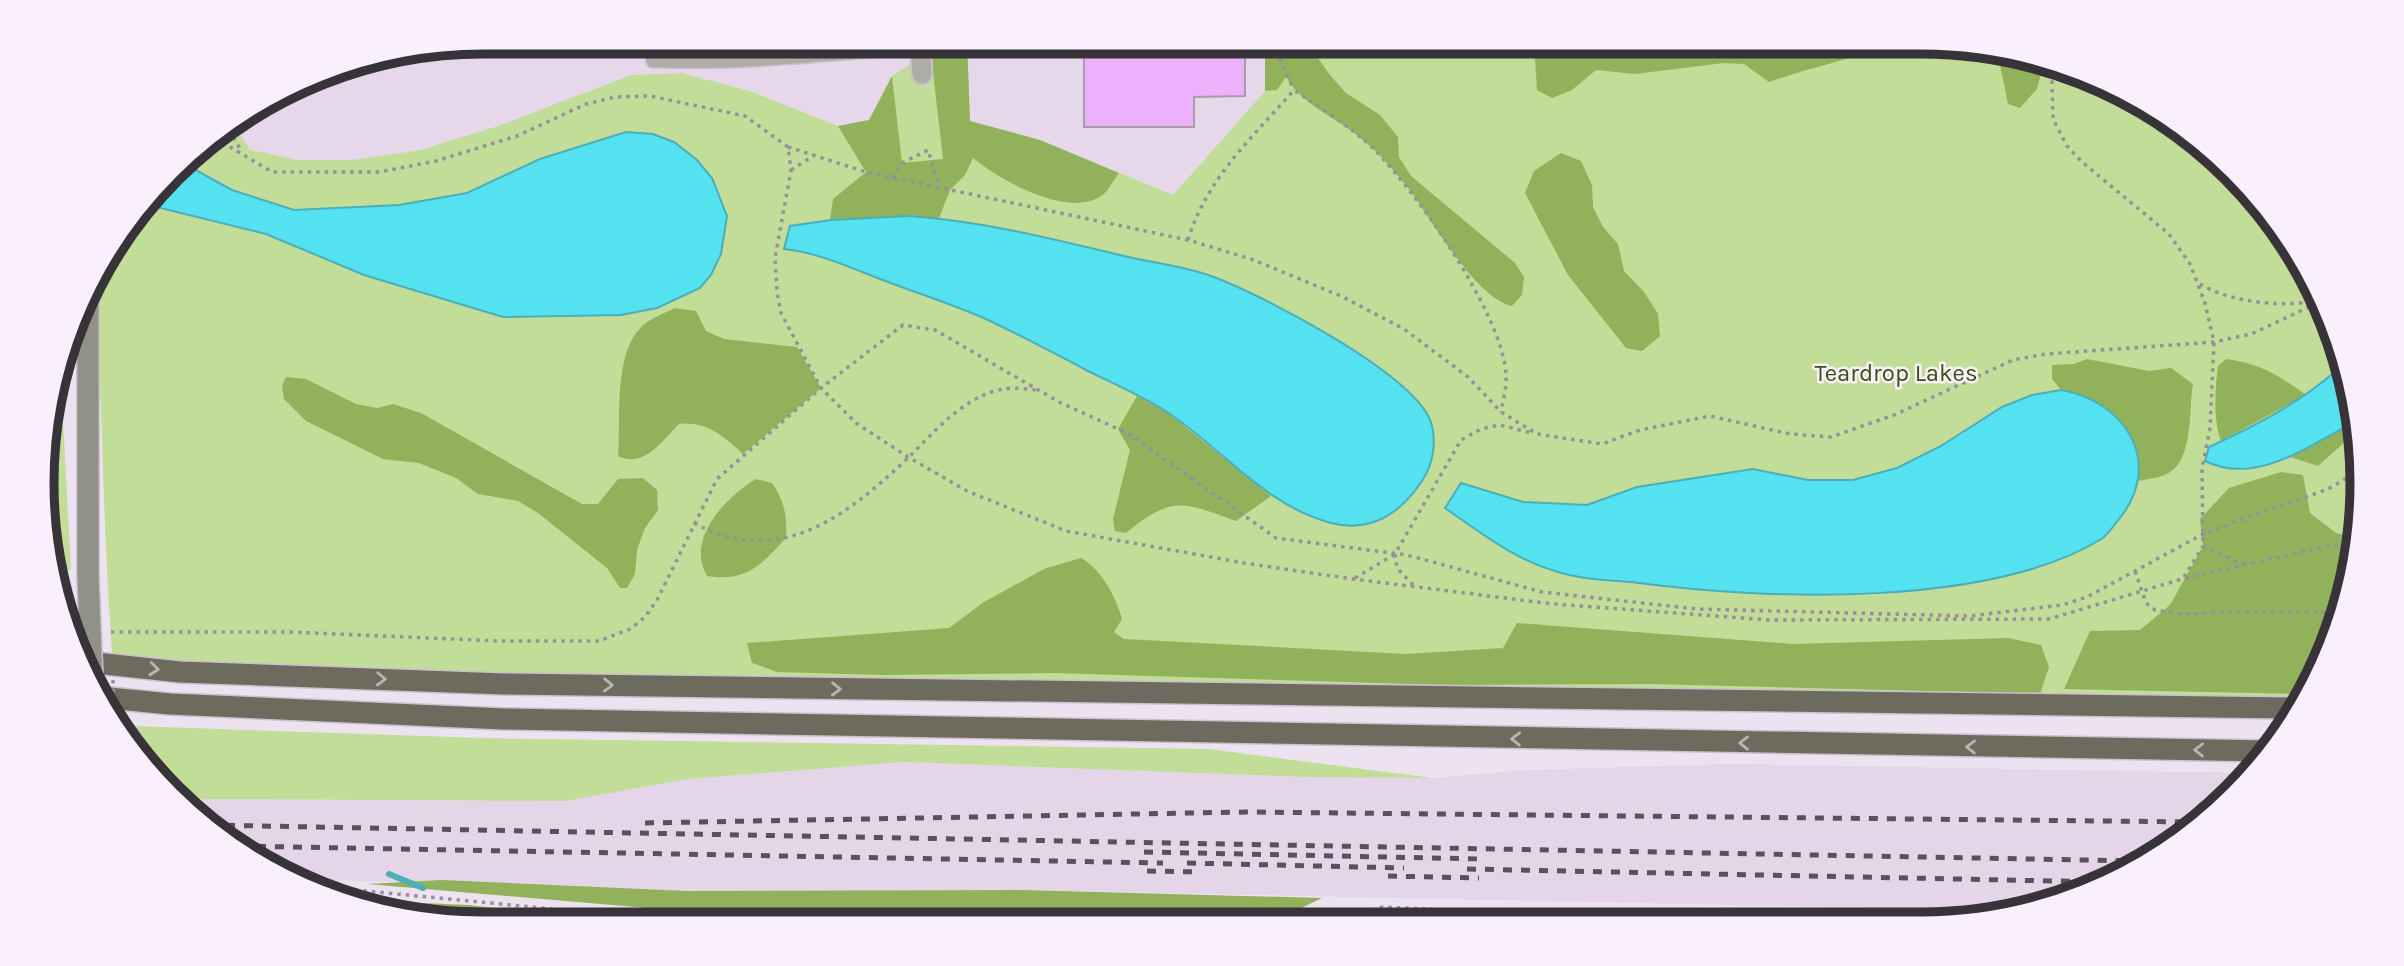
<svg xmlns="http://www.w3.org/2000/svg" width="2404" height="966" font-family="Karla,sans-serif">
<rect width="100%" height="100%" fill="#ede3f0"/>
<polygon fill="#e4d6e8" points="904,762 1306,777 1432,778 1524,770 1730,764 2248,773 2211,815 2090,890 2014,911 1022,890 687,891 302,879 214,833 185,799 566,801 688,779"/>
<g fill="#e6d7ea">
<polygon points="483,42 945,42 892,76 869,120 838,126 750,91 681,73 631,75 498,126 420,150 352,160 297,160 243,153 229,130 341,66"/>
<polygon points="967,42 1265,42 1265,91 1173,195 1040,140 970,121"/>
</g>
<g fill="#c1dd97">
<path d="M945,42h22l3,79 70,19 133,55 92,-104v-49h656l141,23 149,86 105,137 45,166 -22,170 -42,84 -1329,-16 -855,-27c-10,-129 -11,-258 -17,-387l5,-15 92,-112 42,-24 15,23 47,10h55l68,-10 78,-24 133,-51 51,-2 68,18 88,35 31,-6 23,-44z"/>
<polygon points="61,382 71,570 50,569 46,425"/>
<polygon points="133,726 483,738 1209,749 1432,778 1306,777 904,762 688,779 566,801 185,799 133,740"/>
</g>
<g fill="#91b25b">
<path d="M945,42h22l3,79 70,19 79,33c-6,8 -12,21 -21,25 -35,18 -98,-18 -125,-40l-8,17 -15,15 -11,28 -30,-2 -79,4 3,-21 33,-27 -28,-46 31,-6 23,-44 10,87 41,-4 -10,-87 -11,2 -1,-18z"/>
<path d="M1265,42h48v9l17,24 16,18 34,22 18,22 1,20 12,19 104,87 9,14 -2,18 -10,11c-37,-8 -81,-88 -104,-118 -13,-16 -28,-34 -44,-47 -24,-22 -61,-35 -78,-64l-9,13 -12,1z"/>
<path d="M1534,42h361c-41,17 -84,25 -126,40l-25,-18 -20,-1 -89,11 -39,-4 -24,20 -20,8 -15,-8z"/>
<polygon points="1998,55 2044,62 2037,89 2020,108 2008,104"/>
<polygon points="1561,153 1581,161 1592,185 1593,207 1603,227 1618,244 1624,271 1644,292 1658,314 1660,336 1642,351 1626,348 1568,275 1525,193 1534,171"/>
<path d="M675,308l21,3 10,20 18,8 73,8 24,41 -78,66c-20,-18 -36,-33 -64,-30 -16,16 -35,45 -61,32 3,-39 -5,-102 24,-130 9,-8 23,-13 33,-18z"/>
<path d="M2087,359l62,12 22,-3 22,16c-5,26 2,78 -28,91 -8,3 -18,4 -27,6 -4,-50 -25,-82 -77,-91l-9,-11v-14l22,-1z"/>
<path d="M2226,359c33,4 54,17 80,36l-85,46c-8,-22 -6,-51 -3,-75z"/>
<polygon points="286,377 306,379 356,404 377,408 393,404 421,413 582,504 598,504 618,479 643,478 657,490 658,510 645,528 637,550 635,574 627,588 620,588 607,568 538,513 518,501 478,494 456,478 419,463 383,459 306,421 284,399 282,386"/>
<path d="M1137,396l30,16 104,84 -35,25c-53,-19 -64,-26 -110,12l-11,-2 -2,-12 17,-69 -12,-21z"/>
<polygon points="2353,423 2357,439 2347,440 2318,466 2290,457"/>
<polygon points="2281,472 2303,475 2310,513 2336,533 2350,537 2339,624 2305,694 2064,689 2090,631 2140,630 2170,605 2203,546 2200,519 2229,488"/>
<path d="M756,479l16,4c13,19 15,33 14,55 -25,27 -40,44 -79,38 -22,-37 19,-79 49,-97z"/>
<path d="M1081,558c20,11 35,39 41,61l-8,13 10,7 282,15 97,-6 14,-25 276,21 215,-6 33,7 8,22 -9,27 -390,-10 -210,1 -386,-12 -171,2 -106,-3 -25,-9 -5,-20 202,-15 35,-26 60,-33z"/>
<polygon points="442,880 687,891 1022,890 1322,898 1291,913 1261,922 759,923 693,912 367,884"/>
<polygon points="376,901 469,905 636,924 483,924 362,904"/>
</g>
<g fill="#55e2f0" stroke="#4caeb9" stroke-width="2">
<polygon points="626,132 653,134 674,142 697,160 712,178 727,216 721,254 711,275 700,288 657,308 621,315 503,317 364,275 266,234 148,205 183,163 232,190 294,210 399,205 467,193 540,159"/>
<path d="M909,216c73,5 144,23 215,40 29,7 60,10 87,20 50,18 202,97 220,146 6,19 2,43 -9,59 -22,33 -51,52 -91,42 -67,-18 -108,-74 -164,-111 -24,-16 -53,-28 -79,-41 -32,-17 -64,-34 -98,-50 -32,-15 -68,-26 -102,-39 -35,-13 -67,-29 -104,-33l6,-23 41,-6z"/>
<path d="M2338,369l15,54c-45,23 -97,63 -148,38l4,-14c46,-21 91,-44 129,-78z"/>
<path d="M2061,390c64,11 103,72 59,128 -5,6 -11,15 -17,20 -112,70 -336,62 -464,45 -27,-3 -58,-3 -84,-12 -41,-12 -74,-38 -110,-63l16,-25 62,19 64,3 50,-18 116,-18 55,11h45l44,-12 44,-22 61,-39 30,-12z"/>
</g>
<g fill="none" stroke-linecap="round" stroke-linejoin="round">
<g stroke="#4caeb9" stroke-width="6">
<polyline points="389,874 423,888"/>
<polyline points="449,913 473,922"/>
</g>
</g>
<polygon fill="#ecb0fc" stroke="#a79da9" stroke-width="2" points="1084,42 1245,42 1245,96 1194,97 1194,127 1084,127"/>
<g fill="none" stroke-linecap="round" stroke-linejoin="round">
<g stroke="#c9c0cb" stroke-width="13">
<path id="lane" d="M647,42l5,20c91,4 179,-7 269,-14"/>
</g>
<g stroke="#c9c0cb" stroke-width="23">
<polyline id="street" points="920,42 922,74"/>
</g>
<g stroke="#c9c0cb" stroke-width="24">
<polyline id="secondary" points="88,576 88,300"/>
</g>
<g stroke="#c9c0cb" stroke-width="24">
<g id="highway">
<polyline points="86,662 180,672 504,684 2297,708"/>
<polyline points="99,697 170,704 504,719 2267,751"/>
</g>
</g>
<g stroke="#97909a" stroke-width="3.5" stroke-dasharray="3.5 5" stroke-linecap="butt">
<polyline points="1277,42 1280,60 1294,90"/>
<polyline points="1469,42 1482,46 1494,42"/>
<polyline points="2056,64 2052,80 2053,119 2067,146 2082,162 2169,234 2190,264 2205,303 2214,342 2210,428 2202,469 2203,546 2243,564"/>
<polyline points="229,130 242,152"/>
<polyline points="215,138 272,172 379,172 436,161 517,136 586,104 616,97 650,96 745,116 788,147 791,170 775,258 777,292 781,313 821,388 856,423 908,457 967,491 1066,531 1244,563 1353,579 1553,604 1771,620 2049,619 2182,579 2350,541"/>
<polyline points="788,147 866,172 1188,240 1251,259 1341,296 1404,329 1468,377 1501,412 1537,434 1602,444 1640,430 1710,416 1790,434 1831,437 1894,415 2013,360 2046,354 2214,342 2251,334 2320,302"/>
<polyline points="791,170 813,156"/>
<polyline points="893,178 902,163 928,150 939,187"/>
<path d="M1188,240c19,-62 64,-102 106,-150 23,16 48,31 70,50 45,39 140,175 142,235 1,11 -3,25 -5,37"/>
<polyline points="105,257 106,290"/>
<path d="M2200,284c31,19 85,24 120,16"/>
<path d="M694,523c86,47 154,-8 216,-67 26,-26 56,-61 94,-67 10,-2 23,0 33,1"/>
<polyline points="2135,571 2146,603 2155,610 2182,614 2269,611 2340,613"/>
<polyline points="2184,577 2203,546"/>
<polyline points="1355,578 1395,554"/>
<polyline points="1413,585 1397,568 1395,554 1461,440 1481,429 1500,425 1532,433"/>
<polyline points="111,632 290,632 499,641 599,641 630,629 645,617 657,600 717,479 821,388 903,325 935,330 1059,402 1129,434 1276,538 1407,555 1542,592 1697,609 1969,616 2062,605 2087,597 2205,533 2328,489 2359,471"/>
<polyline points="321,889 356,890 697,923"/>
<polyline points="1322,922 1383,907 1680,921"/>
<polyline points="1358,922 1359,913"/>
</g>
<use href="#lane" stroke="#adada7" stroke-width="10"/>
<use href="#street" stroke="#adada7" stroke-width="19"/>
<use href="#secondary" stroke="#919187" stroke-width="21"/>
<use href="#highway" stroke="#6c6b5e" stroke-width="21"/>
<g stroke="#585359" stroke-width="5" stroke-dasharray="9 9" stroke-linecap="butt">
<polyline points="645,823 1246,812 2200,822"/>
<polyline points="208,825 2137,861"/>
<polyline points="239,846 1163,863"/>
<polyline points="1144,852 1483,859"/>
<polyline points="1187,863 1404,868"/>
<polyline points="1467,869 2104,882"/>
<polyline points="1147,871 1199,872"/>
<polyline points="1388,876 1479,878"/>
</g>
<g stroke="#c9c0cb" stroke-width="24" stroke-linecap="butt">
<polyline id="secondary-bridge" points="88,576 92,679"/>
</g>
<polyline stroke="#97909a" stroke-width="3.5" stroke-dasharray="3.5 5" stroke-linecap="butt" points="113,680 114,718"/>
<use href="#secondary-bridge" stroke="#919187" stroke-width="21"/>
</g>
<defs><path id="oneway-chevron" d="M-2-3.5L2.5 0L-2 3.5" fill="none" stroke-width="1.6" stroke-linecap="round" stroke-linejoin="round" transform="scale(1.75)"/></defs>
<g stroke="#bab4b5">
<use href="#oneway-chevron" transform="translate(154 669) rotate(6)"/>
<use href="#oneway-chevron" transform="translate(381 679) rotate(2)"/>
<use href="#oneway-chevron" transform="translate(608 685) rotate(1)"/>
<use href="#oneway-chevron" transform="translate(836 689) rotate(1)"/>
<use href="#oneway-chevron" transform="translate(1516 739) rotate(-179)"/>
<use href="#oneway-chevron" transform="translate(1744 743) rotate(-179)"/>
<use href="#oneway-chevron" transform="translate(1971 747) rotate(-179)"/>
<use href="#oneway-chevron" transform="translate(2199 750) rotate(-179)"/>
</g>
<g text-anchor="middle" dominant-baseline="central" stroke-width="5" stroke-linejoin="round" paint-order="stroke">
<g font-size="24" fill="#3a4f10" stroke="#faf0fd">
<text x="1896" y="373">Teardrop Lakes</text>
</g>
</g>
<path d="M0 0H2404V966H0ZM483 54H1921A429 429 0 0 1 2350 483V483A429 429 0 0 1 1921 912H483A429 429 0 0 1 54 483V483A429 429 0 0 1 483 54Z" fill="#faf0fd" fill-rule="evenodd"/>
<path fill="none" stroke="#373338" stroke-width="9" d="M483 54H1921A429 429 0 0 1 2350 483V483A429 429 0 0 1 1921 912H483A429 429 0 0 1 54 483V483A429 429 0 0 1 483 54Z"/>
</svg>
